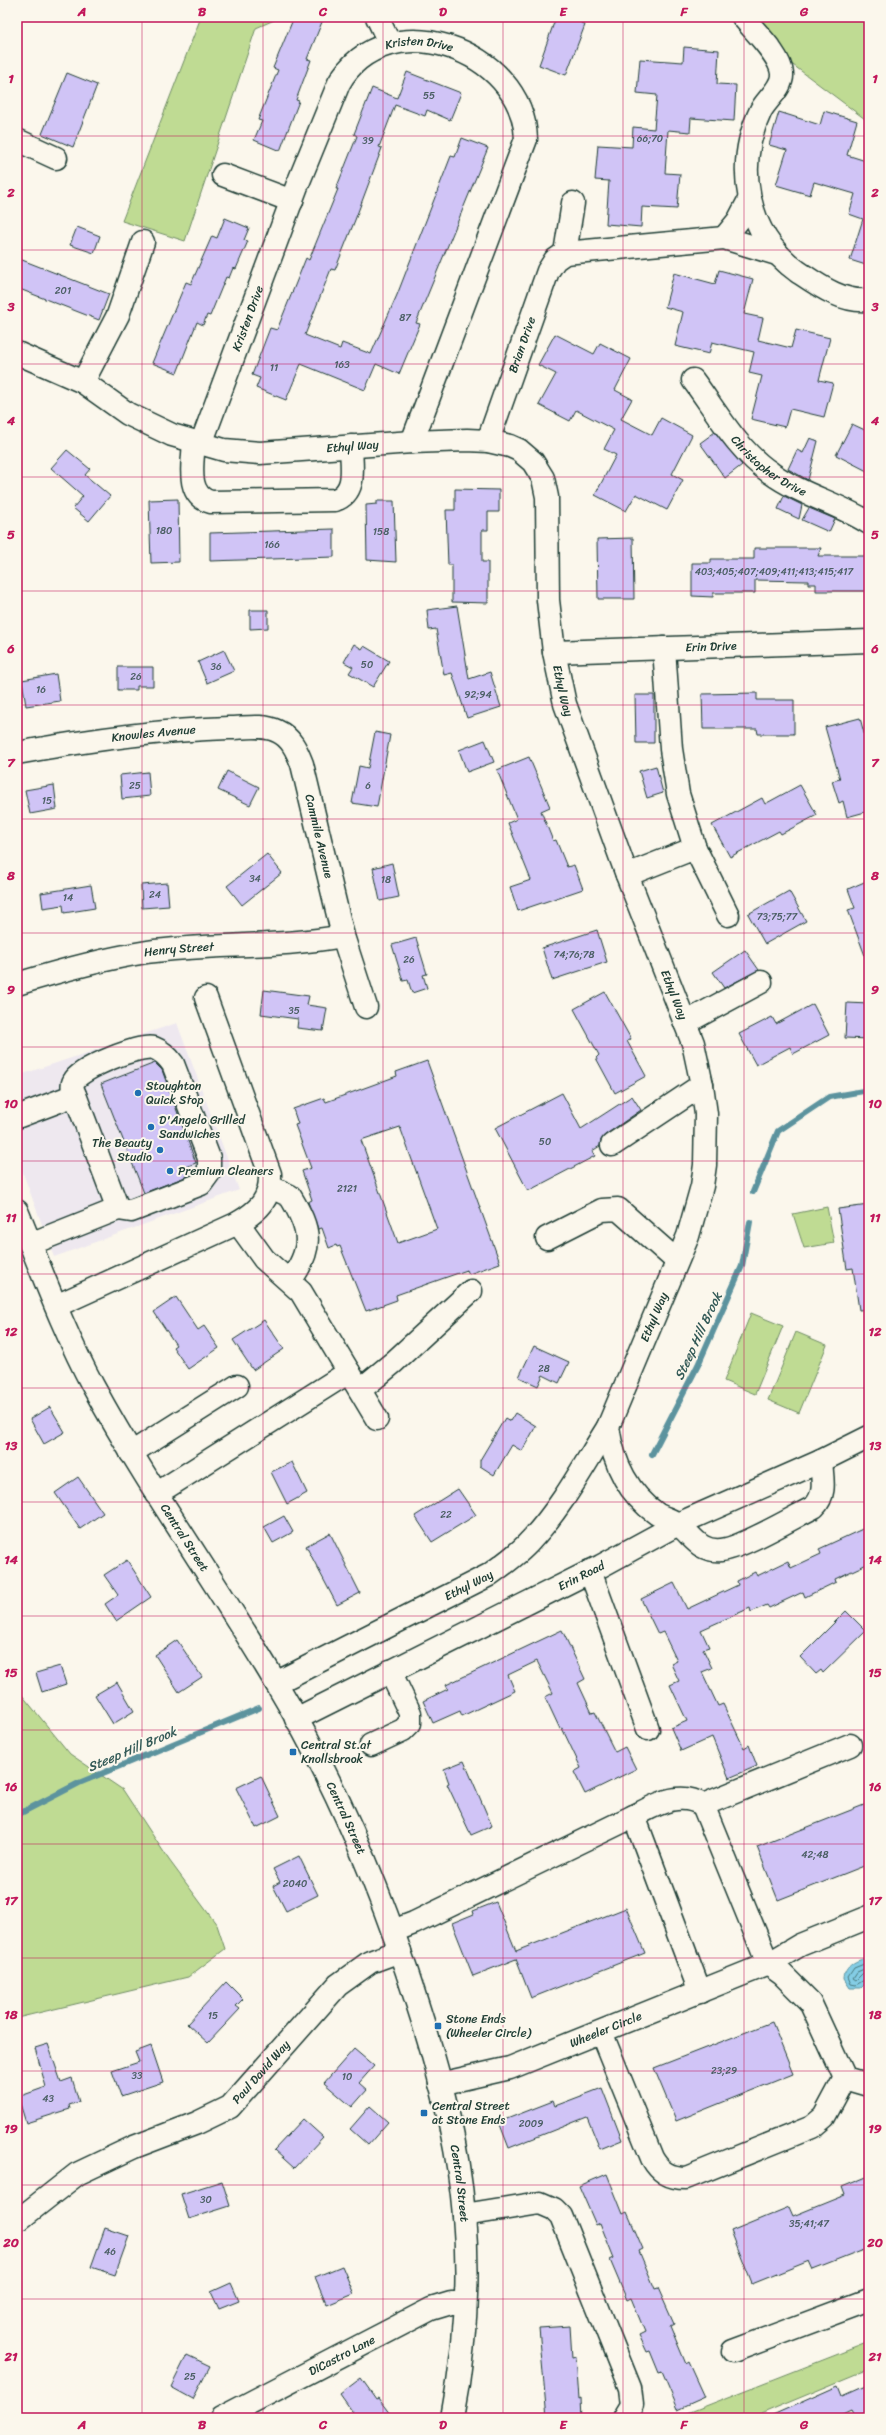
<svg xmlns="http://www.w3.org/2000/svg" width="886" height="2435" font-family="Sriracha,sans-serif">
<rect width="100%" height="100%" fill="#fbf7ec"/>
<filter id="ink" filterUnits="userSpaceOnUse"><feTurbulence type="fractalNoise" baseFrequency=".025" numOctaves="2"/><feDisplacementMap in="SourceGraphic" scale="8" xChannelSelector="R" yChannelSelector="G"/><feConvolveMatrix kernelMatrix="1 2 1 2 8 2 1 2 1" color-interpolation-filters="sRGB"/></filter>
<g filter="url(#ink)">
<polygon fill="#eee8ef" points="177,1023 239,1190 54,1257 17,1157 17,1076"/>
<g fill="#bfdb93" stroke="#6f8c64">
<polygon points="201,17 281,17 256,28 185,241 122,221"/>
<polygon points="729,17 869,17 869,122"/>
<polygon points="827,1207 834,1243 804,1248 793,1214"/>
<polygon points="751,1313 783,1326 755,1394 724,1381"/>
<polygon points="796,1332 827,1345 799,1413 768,1400"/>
<polygon points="17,1689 70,1754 123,1790 169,1860 217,1925 225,1949 188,1977 17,2018"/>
<polygon points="869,2342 869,2369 751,2418 675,2418"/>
</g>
<path fill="#84cde5" stroke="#5c939e" d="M869,1958v22l-8,8h-11l-6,-9c0,-13 13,-20 25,-21z"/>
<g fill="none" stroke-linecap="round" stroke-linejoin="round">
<g stroke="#47777b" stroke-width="1">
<polyline points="869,1962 854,1968 848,1977 851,1984 856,1985 869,1977"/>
<polyline points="869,1967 857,1972 853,1978 856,1980 863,1973 869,1972"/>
</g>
<g stroke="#5c939e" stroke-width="6">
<polyline points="753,1192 778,1131 829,1097 869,1090"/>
<polyline points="652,1454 698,1365 742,1266 750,1222"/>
<polyline points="17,1815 79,1783 259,1708"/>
</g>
</g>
<g fill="#d0c4f6" stroke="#1f3d34" fill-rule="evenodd">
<polygon points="294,17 324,17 307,59 311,60 296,100 299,101 280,151 254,140 262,121 258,120 278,70 273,68"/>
<polygon points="556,17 584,17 581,23 585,25 566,75 539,65"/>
<polygon points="684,47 719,50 717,84 736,85 734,121 691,118 690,132 668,130 665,173 680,174 677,209 642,207 641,227 606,224 609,181 595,180 598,145 632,147 633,127 654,129 657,95 637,93 640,59 683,62"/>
<polygon points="407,72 461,93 450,120 427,110 425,116 395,105 379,147 382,148 355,220 335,270 331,269 305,335 340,349 342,343 371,354 397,295 451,156 455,157 462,138 488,148 416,323 420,324 399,374 376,364 365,390 301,364 286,400 256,388 260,378 252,375 270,328 277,330 306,258 309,260 338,189 336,189 357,136 354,134 372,88 397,98"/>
<polygon points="67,73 97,85 73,147 42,134"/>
<polygon points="824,111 857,121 847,155 869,162 869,266 850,260 863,219 849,214 855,194 814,182 810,195 776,185 787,150 769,145 779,112 820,125"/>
<polygon points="225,218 249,228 244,240 248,241 236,269 233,268 229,278 226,277 210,316 207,315 203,325 197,322 177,373 152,363 186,282 191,284 212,236 217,238"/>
<polygon points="77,227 100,236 94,253 70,245"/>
<polygon points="17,258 109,294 99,320 17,288"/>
<polygon points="719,270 753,279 744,314 763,318 758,340 791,348 796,330 830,338 819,380 833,383 824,417 790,409 785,427 751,419 762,376 749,373 754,352 712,342 709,354 675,346 683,312 665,307 674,273 715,284"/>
<polygon points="555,334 594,354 600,343 631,359 615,390 632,399 621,419 652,435 661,418 692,435 672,474 683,480 667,510 636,494 626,511 595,495 616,455 604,449 614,430 576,410 570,421 539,405 556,374 538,365"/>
<polygon points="852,424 869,432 869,472 836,455"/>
<polygon points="715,432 742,465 725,478 700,443"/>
<polygon points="810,438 818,441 808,480 788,469 797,450 803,453"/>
<polygon points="67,450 90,469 85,475 110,496 89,521 73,508 83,496 51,468"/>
<polygon points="455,489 499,490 499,512 488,512 488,530 482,530 482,562 488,562 488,603 452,602 452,565 448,565 446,510 455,510"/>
<polygon points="784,496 802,505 799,519 778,509"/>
<polygon points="178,499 179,562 151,563 149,500"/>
<polygon points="377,501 394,501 396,562 367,560 366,505 377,504"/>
<polygon points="809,508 835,519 829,532 802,520"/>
<polygon points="334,529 334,557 210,561 210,533"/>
<polygon points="633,538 634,599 598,599 597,539"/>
<polygon points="754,548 821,548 818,556 869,556 869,591 816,591 816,584 808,584 808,581 755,580 755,593 713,593 713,597 692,596 692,563 711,563 711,559 754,559"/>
<polygon points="457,606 469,679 490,672 501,707 467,718 452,673 444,675 436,629 429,630 427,610"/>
<polygon points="250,610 268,610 268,628 250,629"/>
<polygon points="354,644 362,649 364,646 389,661 373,687 349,673 353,667 344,662"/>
<polygon points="224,650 234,671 207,683 198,662"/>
<polygon points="118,667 153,667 153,686 137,686 137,690 118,690"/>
<polygon points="56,674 60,701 26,706 22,680"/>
<polygon points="757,693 757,700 794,700 794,734 758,734 757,729 703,729 702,694"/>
<polygon points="635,695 654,695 654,743 636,743"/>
<polygon points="860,718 869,752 869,811 847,817 843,801 839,803 832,781 840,779 825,727"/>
<polygon points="375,732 390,735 377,807 352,803 359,766 368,768"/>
<polygon points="485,740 494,762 467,772 459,750"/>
<polygon points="529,757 550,807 541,811 553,841 556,840 567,867 574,865 583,889 518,911 510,887 531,880 508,823 517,819 497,770"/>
<polygon points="656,766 663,793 647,798 639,771"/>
<polygon points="227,771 259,787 250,805 218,790"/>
<polygon points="148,772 150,796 122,799 120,775"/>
<polygon points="54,785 57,809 30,814 25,790"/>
<polygon points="800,785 817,815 781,834 779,831 730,857 712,825 762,798 765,804"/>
<polygon points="267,854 282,873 242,905 227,886"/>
<polygon points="392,863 399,897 380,901 373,868"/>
<polygon points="869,880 869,960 867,961 848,910 855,908 848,889"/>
<polygon points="167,883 169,906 142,908 141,885"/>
<polygon points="91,885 95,908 64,913 63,905 43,908 41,893"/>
<polygon points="789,891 806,921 765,944 748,914"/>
<polygon points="597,930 607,962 552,980 542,948"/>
<polygon points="416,938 427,974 423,975 427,988 412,993 408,980 403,981 392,945"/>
<polygon points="745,950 759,970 724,988 713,972"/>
<polygon points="264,990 309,996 307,1005 327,1008 323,1031 297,1028 298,1019 261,1014"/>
<polygon points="605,992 631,1039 627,1041 646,1076 615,1093 596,1058 599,1055 574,1009"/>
<polygon points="847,1003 869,1004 869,1039 845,1038"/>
<polygon points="813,1004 829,1035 793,1054 790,1047 756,1065 739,1034 772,1017 776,1024"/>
<path d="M427,1061l73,202 -31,11 -2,-4 -71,25 1,5 -31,11 -26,-65 -3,1 -1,-2 -7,3 -7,-20 -4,1 -10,-27 4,-2 -10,-29 9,-3 -16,-43 3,-1 -5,-15 31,-11 2,4 71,-26 -1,-4zM400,1127l37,102 -39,14 -37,-103z"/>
<polygon points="155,1063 162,1070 196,1163 185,1167 188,1176 144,1193 101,1084"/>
<polygon points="562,1093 581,1129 632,1096 641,1110 605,1135 601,1140 600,1146 592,1151 595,1156 528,1191 495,1128"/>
<polygon points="869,1205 869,1309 859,1310 853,1268 847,1269 838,1209"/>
<polygon points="176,1297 198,1330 204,1326 219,1348 188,1369 173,1347 176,1345 154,1312"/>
<polygon points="264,1320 284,1349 253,1370 233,1340"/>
<polygon points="534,1346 569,1362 559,1383 543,1375 538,1386 519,1377"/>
<polygon points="50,1407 65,1432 44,1444 30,1419"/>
<polygon points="515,1413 536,1426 522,1451 512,1445 494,1475 480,1466 480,1460 505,1418 510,1421"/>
<polygon points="292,1462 307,1493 287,1504 271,1472"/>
<polygon points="78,1477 103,1513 80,1529 55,1493"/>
<polygon points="458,1489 476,1515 432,1542 415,1516"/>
<polygon points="284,1516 293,1532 273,1543 264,1527"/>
<polygon points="869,1526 869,1563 835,1579 836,1582 805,1597 803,1592 769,1608 767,1605 751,1612 750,1608 701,1630 709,1647 703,1649 712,1668 702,1672 718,1706 723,1704 744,1748 749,1745 757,1766 729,1778 712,1737 681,1751 671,1728 687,1721 670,1685 679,1681 671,1664 677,1661 663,1632 658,1634 641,1599 674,1583 687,1609 738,1585 737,1581 755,1572 757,1576 788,1561 791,1568 821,1554 819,1549"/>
<polygon points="330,1533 360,1593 337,1605 306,1546"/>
<polygon points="127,1560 151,1597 116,1621 105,1604 118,1595 104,1575"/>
<polygon points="846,1611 866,1631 823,1673 821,1670 816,1674 800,1657"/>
<polygon points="562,1630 585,1679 578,1683 592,1713 595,1712 615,1752 625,1747 636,1769 585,1794 574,1772 581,1768 562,1728 560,1729 545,1697 553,1693 537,1661 508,1675 515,1691 462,1716 460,1711 433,1723 423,1701 448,1689 446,1685"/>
<polygon points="177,1640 202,1677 179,1692 155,1655"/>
<polygon points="60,1666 66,1684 42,1692 36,1673"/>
<polygon points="117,1682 134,1711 113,1724 95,1695"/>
<polygon points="464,1761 492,1826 471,1835 447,1784 449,1783 444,1769"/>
<polygon points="261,1776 280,1816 256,1828 236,1788"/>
<polygon points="869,1803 869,1864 778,1900 757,1847"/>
<polygon points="299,1856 318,1895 286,1911 273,1886 280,1882 273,1869"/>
<polygon points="496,1902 516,1951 626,1908 645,1953 531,1998 516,1959 473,1976 452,1923 474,1914 473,1911"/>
<polygon points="226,1982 243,1999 236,2006 240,2009 208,2043 187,2024"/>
<polygon points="772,2022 793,2074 676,2121 654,2068"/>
<polygon points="48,2044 61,2082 72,2078 79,2102 69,2105 70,2109 26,2123 18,2097 46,2087 35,2048"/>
<polygon points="151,2046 163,2082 121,2096 112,2071 139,2062 135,2052"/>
<polygon points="354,2049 374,2066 359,2083 367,2090 352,2107 324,2083"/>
<polygon points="602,2088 622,2140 600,2149 587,2117 509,2148 499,2122 553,2101 555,2106"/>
<polygon points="370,2106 388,2122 368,2145 350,2129"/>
<polygon points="303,2119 323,2137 294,2168 274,2150"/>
<polygon points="607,2174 623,2214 627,2212 643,2249 639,2251 655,2289 658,2288 674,2324 670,2326 686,2364 689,2362 705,2397 678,2409 662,2372 659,2373 650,2351 647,2352 639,2335 645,2332 631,2298 627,2300 610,2260 614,2258 600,2223 596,2225 579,2186"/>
<polygon points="869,2176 869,2248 813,2270 809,2261 752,2284 731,2231 789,2207 793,2216 845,2195 842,2187"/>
<polygon points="222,2181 230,2206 189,2219 181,2194"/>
<polygon points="105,2228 129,2236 115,2275 91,2267"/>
<polygon points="342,2266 354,2294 327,2305 315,2277"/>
<polygon points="231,2283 239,2301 219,2309 211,2292"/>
<polygon points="570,2326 572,2358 576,2357 579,2399 581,2398 582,2418 547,2418 539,2328"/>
<polygon points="187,2355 210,2366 193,2399 171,2387"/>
<polygon points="361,2378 376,2399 378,2398 393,2418 357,2418 340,2394"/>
<polygon points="869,2384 869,2412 856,2418 852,2411 837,2418 766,2418 838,2386 842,2396"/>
</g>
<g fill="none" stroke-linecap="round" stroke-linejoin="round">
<g stroke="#1f3d34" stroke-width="25">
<g id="minor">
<polyline points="377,17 390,44"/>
<path d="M743,17c11,14 38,39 39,57 1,13 -15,25 -21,36 -27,56 -15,124 36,161 21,14 45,32 72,29"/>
<polyline points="17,140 56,158"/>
<polyline points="223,175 292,201"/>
<polyline points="724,238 738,221 749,200"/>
<polyline points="565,253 573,203"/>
<path id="s1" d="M17,353l66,29 45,32 44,21 52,15 36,3 152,-11 55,-2 21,1 22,5 9,4 14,12 10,16 4,19 1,103 6,52 11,52 62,171 66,168 9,42 4,29 -1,51 -3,21 -14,50 -80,191c5,35 19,66 49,87 7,4 16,6 22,11 14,11 20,27 42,25 19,-1 73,-33 93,-43 13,-13 8,-29 7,-46"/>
<path id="s2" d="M693,380c23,31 45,71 78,93 30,22 67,30 98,50"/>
<polyline points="83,382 118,315 143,242"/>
<path id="s3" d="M488,441l60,-170 7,-11 10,-7 159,-15 53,16"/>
<path d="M194,442c-1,20 -9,54 17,60l124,-2c23,-8 16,-35 16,-54"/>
<path id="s4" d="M201,444l96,-258 42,-103c46,-81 184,-35 187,56l-114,303"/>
<polyline points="664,648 671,749 678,794 695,848"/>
<path id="s5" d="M554,652l315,-11"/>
<path id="s6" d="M17,753c71,-13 140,-23 212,-25 15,0 34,-4 48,3 14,6 20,20 25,33l41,172 23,71"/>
<polyline points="627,875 695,848 728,915"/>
<path id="s7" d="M17,984c42,-13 86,-25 130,-32 65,-9 131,-4 196,-16"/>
<polyline points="685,1023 761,982"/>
<path d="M75,1095c-2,-5 -4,-9 -1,-14 6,-13 67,-37 80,-33 8,3 14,9 19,16l36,94v15l-8,11 -70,27 -13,-2"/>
<polyline points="17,1117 75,1095 118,1209 30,1244"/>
<polyline points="612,1145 702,1085"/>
<path d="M271,1187l19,9c21,34 24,52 0,85"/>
<polyline points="238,1223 264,1259 301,1292 377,1419"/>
<polyline points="547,1238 602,1210 618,1209 677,1261"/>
<path d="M56,1306l182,-83c20,-12 33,-23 32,-49l-64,-176"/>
<polyline points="360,1390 394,1362 471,1291"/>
<polyline points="131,1453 237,1386"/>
<polyline points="156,1494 349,1372"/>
<polyline points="590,1571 648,1729"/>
<path id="s8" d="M276,1683l213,-108c15,-11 30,-21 42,-35 31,-33 53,-75 77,-113"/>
<path id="s9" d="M296,1719l305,-153 77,-42 143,-63 48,-24"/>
<polyline points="371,1745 403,1730 410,1723 410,1713 390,1671"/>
<path d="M634,1816c22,-11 45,-26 69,-11"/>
<polyline points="393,1931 414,1923 634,1816 700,1992"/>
<polyline points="768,1964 703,1805 850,1745"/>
<polyline points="768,1964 782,1974 810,2002 845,2078 869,2085"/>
<path d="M601,2032l51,126c8,14 17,20 34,20l126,-51 12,-10 21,-39"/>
<path id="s10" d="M440,2084l70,-16 258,-104 32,-19 69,-28"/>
<polyline points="464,2215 540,2203 554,2209 561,2216 630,2388 632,2405 624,2418"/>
<path id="s11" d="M21,2218l56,-44 57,-27 63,-24 33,-16 108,-122 32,-23 30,-11"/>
<polyline points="733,2351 869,2300"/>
<path id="s12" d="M221,2418l210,-109 20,-6h14"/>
</g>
</g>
<g stroke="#1f3d34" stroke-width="25">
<g id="major">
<path id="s13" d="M17,1211c24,58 46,119 76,175 56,103 124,197 183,297 60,100 106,209 141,320 22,68 41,139 47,212 6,68 1,136 -12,203"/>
</g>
</g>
<use href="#minor" stroke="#fbf7ec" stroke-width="22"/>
<use href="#major" stroke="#fbf7ec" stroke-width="22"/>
</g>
</g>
<path fill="none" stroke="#c2185b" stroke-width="1" stroke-opacity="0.55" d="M142,17v2401M263,17v2401M383,17v2401M503,17v2401M623,17v2401M744,17v2401M17,136h852M17,250h852M17,364h852M17,477h852M17,591h852M17,705h852M17,819h852M17,933h852M17,1047h852M17,1161h852M17,1274h852M17,1388h852M17,1502h852M17,1616h852M17,1730h852M17,1844h852M17,1958h852M17,2071h852M17,2185h852M17,2299h852"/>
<g fill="#1f6fb2" stroke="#fbf7ec" stroke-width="1.5">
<circle cx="138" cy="1093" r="4"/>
<circle cx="151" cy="1127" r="4"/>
<circle cx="160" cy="1150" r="4"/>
<circle cx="170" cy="1171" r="4"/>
<rect x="289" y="1748" width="8" height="8" rx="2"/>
<rect x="434" y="2022" width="8" height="8" rx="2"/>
<rect x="420" y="2109" width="8" height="8" rx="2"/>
</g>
<g text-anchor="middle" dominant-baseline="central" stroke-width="4" stroke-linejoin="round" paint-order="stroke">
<g font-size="10" fill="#4b5f64">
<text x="429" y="96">55</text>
<text x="650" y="139">66;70</text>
<text x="368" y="141">39</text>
<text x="63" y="291">201</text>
<text x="405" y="318">87</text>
<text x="342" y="365">163</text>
<text x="274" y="368">11</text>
<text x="164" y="531">180</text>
<text x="381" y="532">158</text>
<text x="272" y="545">166</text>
<text x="774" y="572">403;405;407;409;411;413;415;417</text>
<text x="367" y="665">50</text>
<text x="216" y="667">36</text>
<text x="136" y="677">26</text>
<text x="41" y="690">16</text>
<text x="478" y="695">92;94</text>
<text x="135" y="786">25</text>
<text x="368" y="786">6</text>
<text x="47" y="801">15</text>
<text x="255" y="879">34</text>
<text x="386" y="880">18</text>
<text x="155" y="895">24</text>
<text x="68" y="898">14</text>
<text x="777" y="917">73;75;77</text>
<text x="574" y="955">74;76;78</text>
<text x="409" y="960">26</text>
<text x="294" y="1011">35</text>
<text x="545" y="1142">50</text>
<text x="347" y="1189">2121</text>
<text x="544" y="1369">28</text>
<text x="446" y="1515">22</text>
<text x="815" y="1855">42;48</text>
<text x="295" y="1884">2040</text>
<text x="213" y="2016">15</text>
<text x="724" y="2071">23;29</text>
<text x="137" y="2076">33</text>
<text x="347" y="2077">10</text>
<text x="48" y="2099">43</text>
<text x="531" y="2124">2009</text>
<text x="206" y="2200">30</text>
<text x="809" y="2224">35;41;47</text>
<text x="110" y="2252">46</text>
<text x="190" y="2377">25</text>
</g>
<g font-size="12" fill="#1f3d34" stroke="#fbf7ec">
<text stroke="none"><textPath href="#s4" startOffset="482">Kristen Drive</textPath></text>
<text stroke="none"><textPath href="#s4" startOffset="134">Kristen Drive</textPath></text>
<text stroke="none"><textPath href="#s3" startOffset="102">Brian Drive</textPath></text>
<text stroke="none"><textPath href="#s1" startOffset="359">Ethyl Way</textPath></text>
<text stroke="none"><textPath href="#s2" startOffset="116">Christopher Drive</textPath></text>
<text stroke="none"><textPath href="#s5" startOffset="157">Erin Drive</textPath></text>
<text stroke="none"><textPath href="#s1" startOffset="779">Ethyl Way</textPath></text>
<text stroke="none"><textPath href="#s6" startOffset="138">Knowles Avenue</textPath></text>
<text stroke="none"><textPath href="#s6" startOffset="379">Cammile Avenue</textPath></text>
<text stroke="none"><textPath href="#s7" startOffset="166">Henry Street</textPath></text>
<text stroke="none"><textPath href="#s1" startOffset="1103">Ethyl Way</textPath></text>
<text transform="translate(654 1317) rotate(-67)">Ethyl Way</text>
<text stroke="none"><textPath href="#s13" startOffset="368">Central Street</textPath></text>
<text stroke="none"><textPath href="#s9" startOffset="319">Erin Road</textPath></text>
<text stroke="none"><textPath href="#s8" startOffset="216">Ethyl Way</textPath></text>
<text stroke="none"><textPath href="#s13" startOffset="692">Central Street</textPath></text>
<text stroke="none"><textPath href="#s10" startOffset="175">Wheeler Circle</textPath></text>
<text stroke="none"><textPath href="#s11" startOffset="285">Paul David Way</textPath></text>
<text stroke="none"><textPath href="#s13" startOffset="1076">Central Street</textPath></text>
<text stroke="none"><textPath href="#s12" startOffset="136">DiCastro Lane</textPath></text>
</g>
<g font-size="12" fill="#1f3d34" stroke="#fbf7ec" text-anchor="start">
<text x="146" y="1086">Stoughton<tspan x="146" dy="14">Quick Stop</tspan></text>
<text x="159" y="1120">D'Angelo Grilled<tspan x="159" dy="14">Sandwiches</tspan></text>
<text x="152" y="1143" text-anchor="end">The Beauty<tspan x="152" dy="14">Studio</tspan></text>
<text x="178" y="1171">Premium Cleaners</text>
<text x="301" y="1745">Central St.at<tspan x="301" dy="14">Knollsbrook</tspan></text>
<text x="446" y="2019">Stone Ends<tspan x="446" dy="14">(Wheeler Circle)</tspan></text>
<text x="432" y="2106">Central Street<tspan x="432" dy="14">at Stone Ends</tspan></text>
</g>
<g font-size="13" font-style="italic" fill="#335a57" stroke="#fbf7ec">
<text transform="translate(698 1336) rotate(-65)">Steep Hill Brook</text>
<text transform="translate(132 1749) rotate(-23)">Steep Hill Brook</text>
</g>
</g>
<rect width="886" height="2435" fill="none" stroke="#fbf7ec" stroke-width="44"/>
<rect x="22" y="22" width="842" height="2391" fill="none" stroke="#c2185b" stroke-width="1.5"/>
<g font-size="13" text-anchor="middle" font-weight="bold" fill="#c2185b">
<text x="82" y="16">A</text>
<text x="202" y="16">B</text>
<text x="323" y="16">C</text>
<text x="443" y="16">D</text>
<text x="563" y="16">E</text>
<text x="684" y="16">F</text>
<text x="804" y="16">G</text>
<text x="11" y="83">1</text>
<text x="875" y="83">1</text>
<text x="11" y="197">2</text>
<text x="875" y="197">2</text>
<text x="11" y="311">3</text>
<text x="875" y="311">3</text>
<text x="11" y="425">4</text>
<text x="875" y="425">4</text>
<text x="11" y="539">5</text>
<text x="875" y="539">5</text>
<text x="11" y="653">6</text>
<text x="875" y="653">6</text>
<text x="11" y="767">7</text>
<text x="875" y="767">7</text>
<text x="11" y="880">8</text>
<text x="875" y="880">8</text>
<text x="11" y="994">9</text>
<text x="875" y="994">9</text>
<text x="11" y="1108">10</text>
<text x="875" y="1108">10</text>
<text x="11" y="1222">11</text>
<text x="875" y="1222">11</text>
<text x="11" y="1336">12</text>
<text x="875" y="1336">12</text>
<text x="11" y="1450">13</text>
<text x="875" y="1450">13</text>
<text x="11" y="1564">14</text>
<text x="875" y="1564">14</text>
<text x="11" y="1677">15</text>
<text x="875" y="1677">15</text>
<text x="11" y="1791">16</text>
<text x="875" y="1791">16</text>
<text x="11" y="1905">17</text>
<text x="875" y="1905">17</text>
<text x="11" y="2019">18</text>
<text x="875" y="2019">18</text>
<text x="11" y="2133">19</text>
<text x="875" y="2133">19</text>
<text x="11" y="2247">20</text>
<text x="875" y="2247">20</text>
<text x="11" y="2361">21</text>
<text x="875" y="2361">21</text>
<text x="82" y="2429">A</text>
<text x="202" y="2429">B</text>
<text x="323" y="2429">C</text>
<text x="443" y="2429">D</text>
<text x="563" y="2429">E</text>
<text x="684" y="2429">F</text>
<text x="804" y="2429">G</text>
</g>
</svg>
